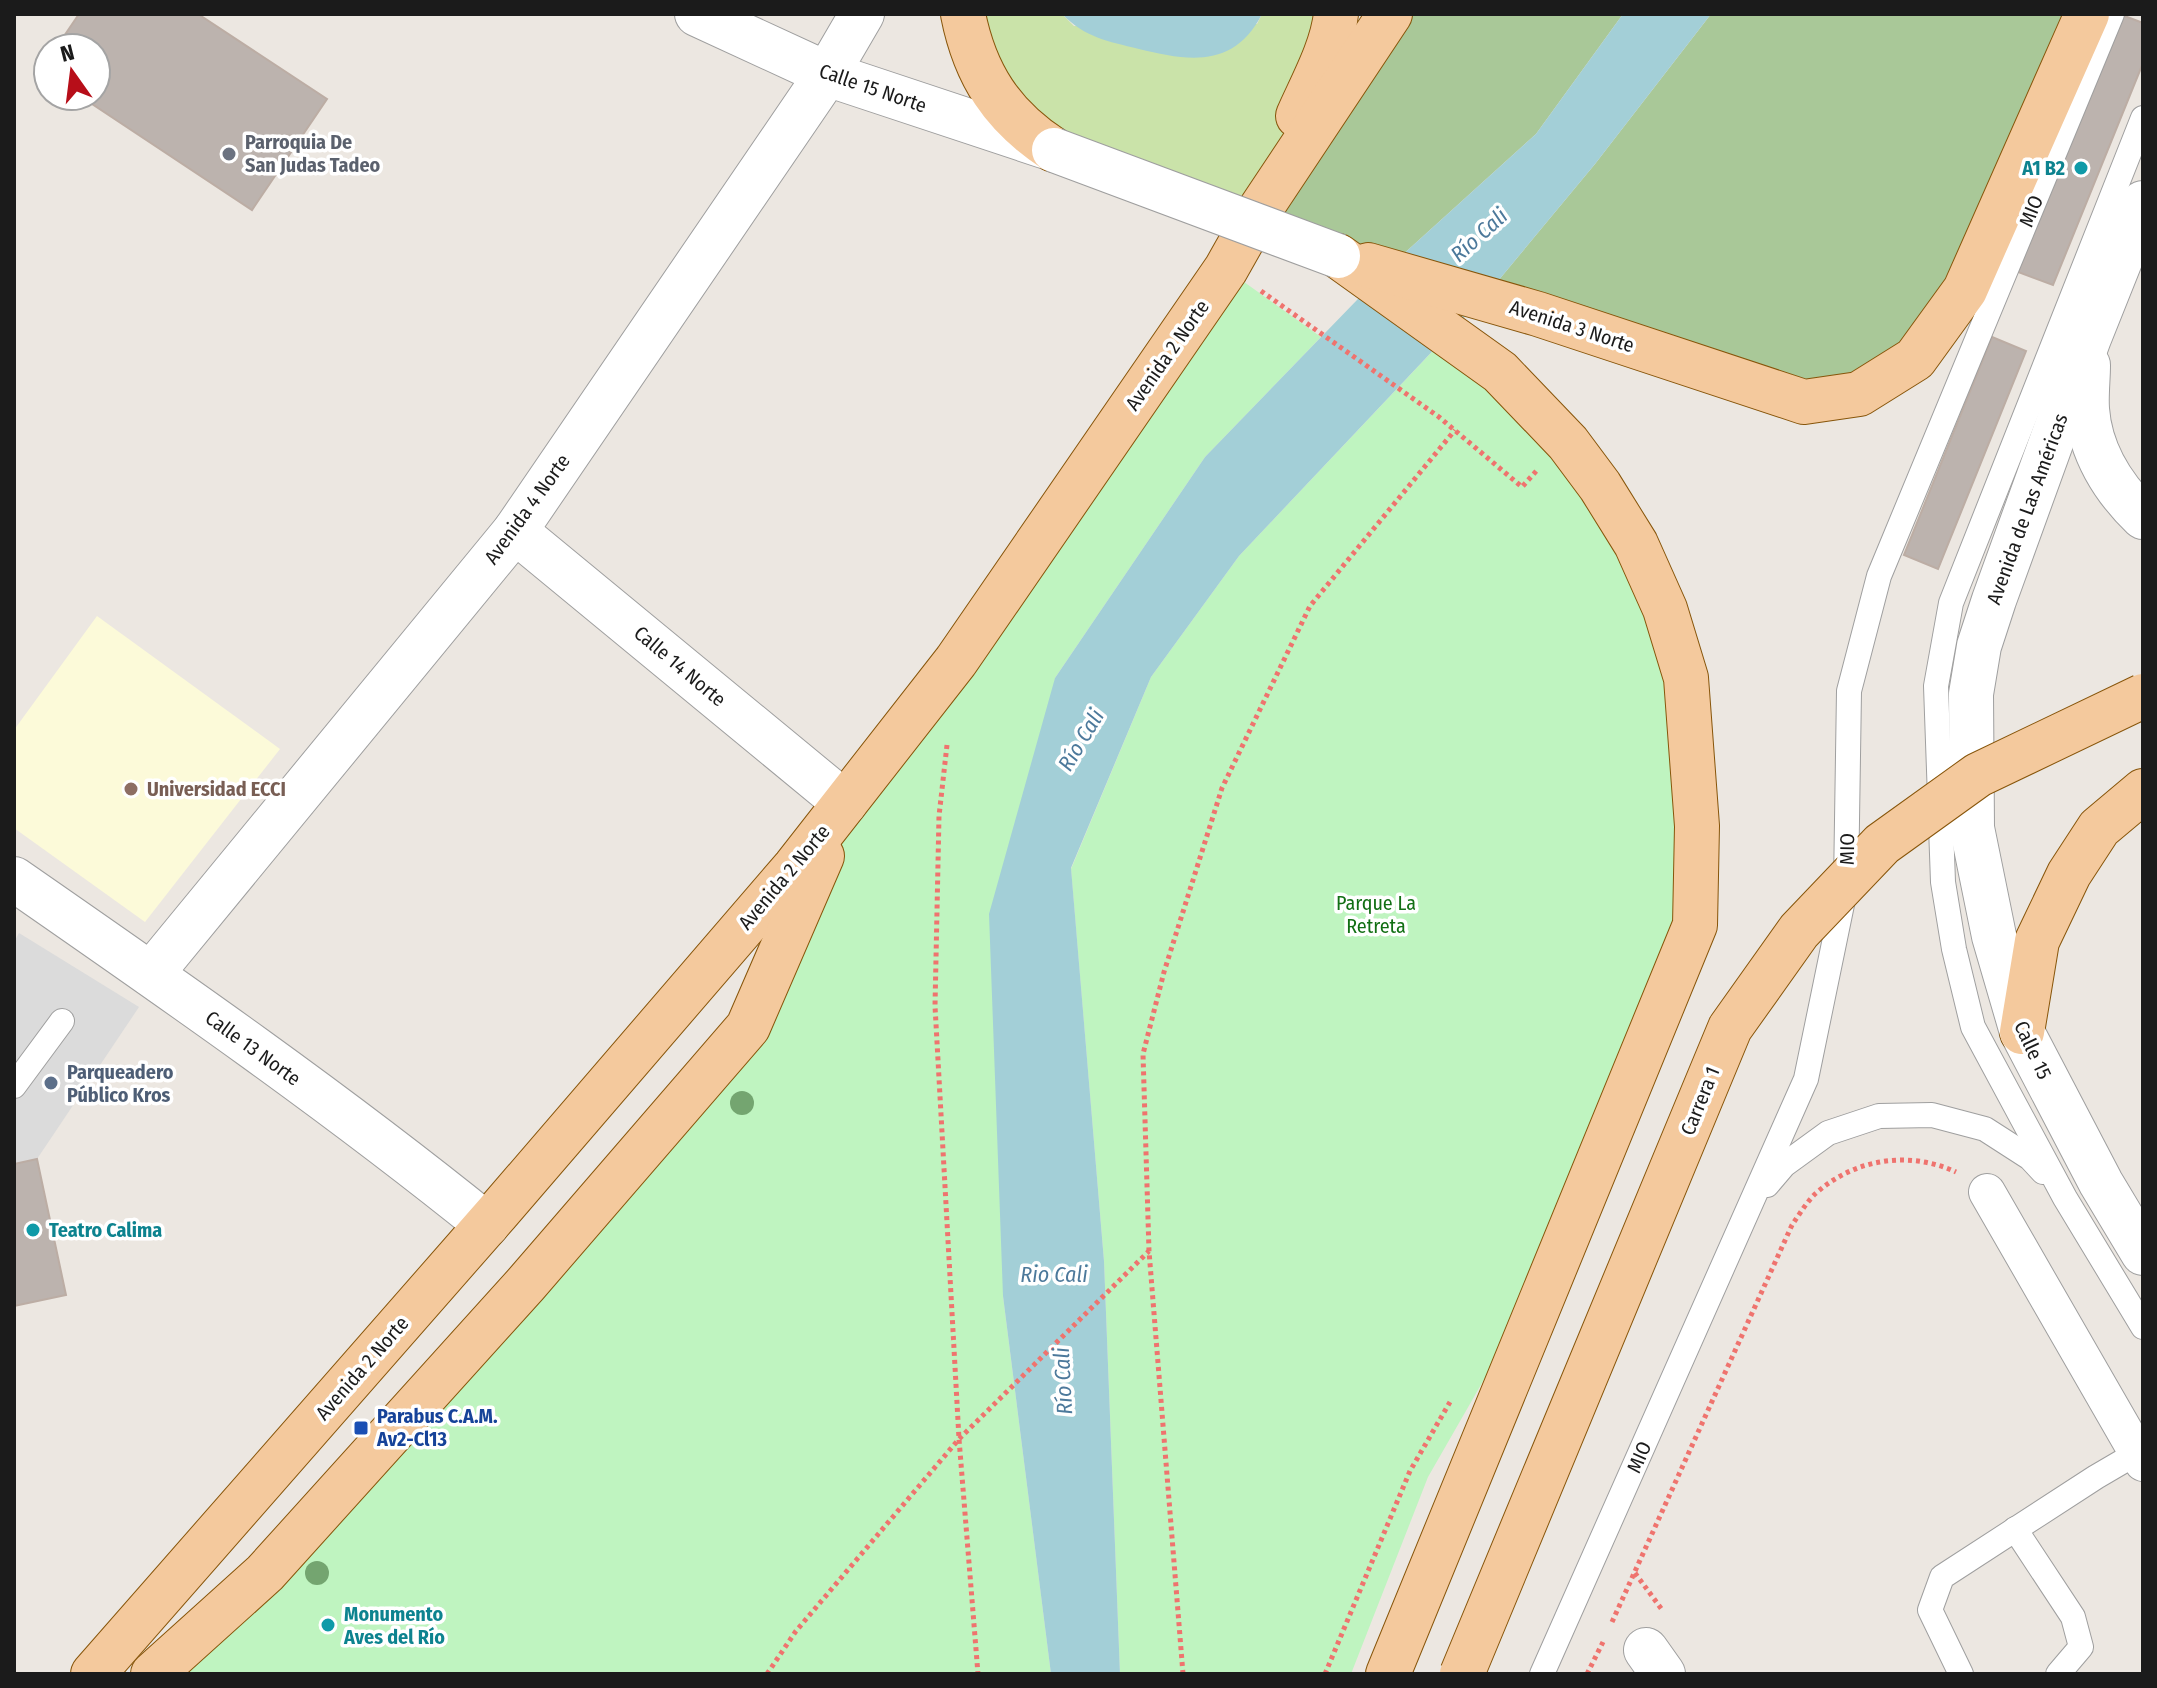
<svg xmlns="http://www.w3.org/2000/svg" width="2157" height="1688" font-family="'Fira Sans Condensed',sans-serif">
<rect width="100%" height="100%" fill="#ece7e1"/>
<polygon fill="#fcfad9" points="97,616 280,749 145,922 14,828 14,730"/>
<polygon fill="#cae3a9" points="963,14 1062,14 1074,26 1257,24 1262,14 1336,14 1257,214 1054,150"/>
<g fill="#a9c898">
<polygon points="1390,14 1623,14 1536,134 1388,268 1257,214"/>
<polygon points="1711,14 2087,14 1915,359 1804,402 1493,287 1595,164"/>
</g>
<g fill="#bff4c0">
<polygon points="1226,269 1321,337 1205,457 1055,678 1003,1296 1051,1674 153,1674 748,1027 845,803"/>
<polygon points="1445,338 1500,372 1665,609 1695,925 1571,1228 1428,1477 1351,1674 1120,1674 1104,1261 1071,869 1151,677 1239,556"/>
</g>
<polygon fill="#dbdbdb" points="19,933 139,1007 37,1159 14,1164 14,942"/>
<g fill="#a3cfd7">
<path d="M1062,14h200c-28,55 -74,47 -123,35 -32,-8 -53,-11 -77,-35z"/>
<polygon points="1623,14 1711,14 1595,164 1493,287 1239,556 1151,677 1071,868 1104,1261 1120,1674 1051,1674 1003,1296 989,914 1055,678 1205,457 1388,268 1536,134"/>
</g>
<g fill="#bcb3ae" stroke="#bcada4" stroke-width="2">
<polygon points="79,14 198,14 327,99 252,210 80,96 96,96 96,48 56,48"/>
<polygon points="2122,15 2143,23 2143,63 2053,285 2018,272"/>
<polygon points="1992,337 2026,351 1938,569 1904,555"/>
<polygon points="37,1159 66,1295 14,1306 14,1164"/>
</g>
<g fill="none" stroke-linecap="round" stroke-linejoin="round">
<g stroke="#9f9f9f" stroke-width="26">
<g id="service">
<polyline points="2143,118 1951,603 1936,686 1943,882 1954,949 1973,1027 2065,1198 2143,1327"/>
<polyline points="14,1086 62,1021"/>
<polyline points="1767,1185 1784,1165 1828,1133 1879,1116 1932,1115 1985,1129 2030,1158 2043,1172"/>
<polyline points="2015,1529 2073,1617 2081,1647 2058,1674"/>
<polyline points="1542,1674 1806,1079 1846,885 1849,691 1879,576 2112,14"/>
<polyline points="1961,1674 1930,1610 1942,1577 2096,1477 2137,1453"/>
</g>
</g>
<g stroke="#9f9f9f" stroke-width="38">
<polyline id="pedestrian" points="1987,1192 2143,1463"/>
</g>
<g stroke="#9f9f9f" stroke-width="46">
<g id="minor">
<polyline points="515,531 845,803"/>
<path d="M14,879c160,111 321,223 473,346"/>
<polyline points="151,974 515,531 827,74"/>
<polyline points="1646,1650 1663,1674"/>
</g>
</g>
<g stroke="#9f9f9f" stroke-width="46">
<g id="tertiary">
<polyline points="697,14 827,74 1053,149"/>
<polyline points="827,74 862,14"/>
<polyline points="2143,203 2089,338 1994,600 1979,646 1971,694 1972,828 1994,936 2022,1032 2101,1183 2143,1253"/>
<path d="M2088,365c0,14 -2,29 -1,44 3,42 26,79 56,108"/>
</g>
</g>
<g stroke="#87550a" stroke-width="46">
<g id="primary">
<path d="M963,14c12,61 39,102 91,136"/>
<path d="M1298,116c14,-32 34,-67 38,-102"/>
<polyline points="1338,256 1500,372 1568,443 1600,486 1636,544 1665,609 1686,678 1697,826 1695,925 1388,1674"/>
<polyline points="1368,265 1538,314 1804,402 1859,394 1915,359 1965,290 2087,14"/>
<polyline points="2022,1032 2037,941 2069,874 2099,828 2143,791"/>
<polyline points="93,1674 498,1212 795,867 956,661 1226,269 1257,214 1390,14"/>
<polyline points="153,1674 265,1573 526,1284 748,1027 822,856"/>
</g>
</g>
<g stroke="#ef736e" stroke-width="5" stroke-dasharray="4 4" stroke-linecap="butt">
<polyline points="1261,291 1439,417 1522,487 1538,469"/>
<polyline points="947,745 939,816 935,1006 959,1439 978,1674"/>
<polyline points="1635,1573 1663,1611"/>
<path d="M1612,1622l180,-397c7,-10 14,-22 23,-31 39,-35 93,-44 141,-22"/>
<polyline points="767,1674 796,1631 959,1439 1149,1251"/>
<polyline points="1183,1674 1149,1251 1143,1054 1164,972 1222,788 1310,606 1455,430"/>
<polyline points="1325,1674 1410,1471 1450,1402"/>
<polyline points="1587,1674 1603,1642"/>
</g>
<use href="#service" stroke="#fff" stroke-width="24"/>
<use href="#pedestrian" stroke="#fff" stroke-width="36"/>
<use href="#minor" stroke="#fff" stroke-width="44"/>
<use href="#tertiary" stroke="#fff" stroke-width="44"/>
<use href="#primary" stroke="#f4c99d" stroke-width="44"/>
<g stroke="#9f9f9f" stroke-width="46" stroke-linecap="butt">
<polyline id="tertiary-bridge" points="1054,150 1338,256"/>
</g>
<g stroke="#87550a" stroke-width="46" stroke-linecap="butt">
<polyline id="primary-bridge" points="1462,1674 1730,1028 1799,931 1882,844 1978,775 2143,696"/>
</g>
<use href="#tertiary-bridge" stroke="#fff" stroke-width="44"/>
<use href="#primary-bridge" stroke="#f4c99d" stroke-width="44"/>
</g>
<g fill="#74a570">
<circle cx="742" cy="1103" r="12"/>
<circle cx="317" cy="1573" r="12"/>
</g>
<circle fill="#6b7280" stroke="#fff" stroke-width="3" cx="229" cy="154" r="8"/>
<g fill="#0f9aa8" stroke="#fff" stroke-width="3">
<circle cx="2081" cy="168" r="8"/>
<circle cx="33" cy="1230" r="8"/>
<circle cx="328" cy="1625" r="8"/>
</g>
<circle fill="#8d6e63" stroke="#fff" stroke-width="3" cx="131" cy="789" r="8"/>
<circle fill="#5c6f8a" stroke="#fff" stroke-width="3" cx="51" cy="1083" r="8"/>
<rect fill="#1a4fb4" stroke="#fff" stroke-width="3" x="353" y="1420" width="16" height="16" rx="4"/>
<g text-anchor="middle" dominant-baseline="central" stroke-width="7" stroke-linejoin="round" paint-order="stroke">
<g font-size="20" fill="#1b1b1b" stroke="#fff">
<text transform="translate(873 88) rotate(19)">Calle 15 Norte</text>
<text transform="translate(2031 211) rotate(-68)">MIO</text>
<text transform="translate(1572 326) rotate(18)">Avenida 3 Norte</text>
<text transform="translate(1167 355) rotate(-55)">Avenida 2 Norte</text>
<text transform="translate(527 509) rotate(-54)">Avenida 4 Norte</text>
<text transform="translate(2027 509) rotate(-70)">Avenida de Las Américas</text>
<text transform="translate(680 666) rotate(40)">Calle 14 Norte</text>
<text transform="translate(1847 849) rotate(-89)">MIO</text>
<text transform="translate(784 877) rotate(-50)">Avenida 2 Norte</text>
<text transform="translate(253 1048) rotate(36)">Calle 13 Norte</text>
<text transform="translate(2033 1050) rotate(65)">Calle 15</text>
<text transform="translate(1700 1101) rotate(-68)">Carrera 1</text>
<text transform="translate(362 1368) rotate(-49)">Avenida 2 Norte</text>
<text transform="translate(1639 1457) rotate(-66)">MIO</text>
</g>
<g font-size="20" font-weight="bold" fill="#5b616d" stroke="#fff" text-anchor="start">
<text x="245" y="142">Parroquia De<tspan x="245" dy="23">San Judas Tadeo</tspan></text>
</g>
<g font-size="20" font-weight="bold" fill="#0d838f" stroke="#fff" text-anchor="start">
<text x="2065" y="168" text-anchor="end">A1 B2</text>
<text x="49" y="1230">Teatro Calima</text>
<text x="344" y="1614">Monumento<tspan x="344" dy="23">Aves del Río</tspan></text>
</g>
<g font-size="20" font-weight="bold" fill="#785e54" stroke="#fff" text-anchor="start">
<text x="147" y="789">Universidad ECCI</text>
</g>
<g font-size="20" fill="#126f14" stroke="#fff">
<text x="1376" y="903">Parque La<tspan x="1376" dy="23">Retreta</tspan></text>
</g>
<g font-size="20" font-weight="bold" fill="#4e5e75" stroke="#fff" text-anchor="start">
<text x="67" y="1072">Parqueadero<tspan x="67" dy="23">Público Kros</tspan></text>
</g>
<g font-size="20" font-weight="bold" fill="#164399" stroke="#fff" text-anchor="start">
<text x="377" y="1416">Parabus C.A.M.<tspan x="377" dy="23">Av2-Cl13</tspan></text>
</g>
<g font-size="22" font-style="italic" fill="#4c799b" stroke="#fff">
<text transform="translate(1479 235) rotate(-42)">Río Cali</text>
<text transform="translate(1081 740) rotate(-59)">Río Cali</text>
<text x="1054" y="1274">Rio Cali</text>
<text transform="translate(1063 1381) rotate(-93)">Río Cali</text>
</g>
</g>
<rect width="2157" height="1688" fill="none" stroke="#1b1b1b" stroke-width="32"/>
<g transform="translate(72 72) rotate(346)"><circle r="38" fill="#ffffff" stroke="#a4a4a4" stroke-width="2"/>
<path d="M0-6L14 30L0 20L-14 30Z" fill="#b70e19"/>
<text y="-12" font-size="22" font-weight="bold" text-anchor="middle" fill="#1b1b1b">N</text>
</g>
</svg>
